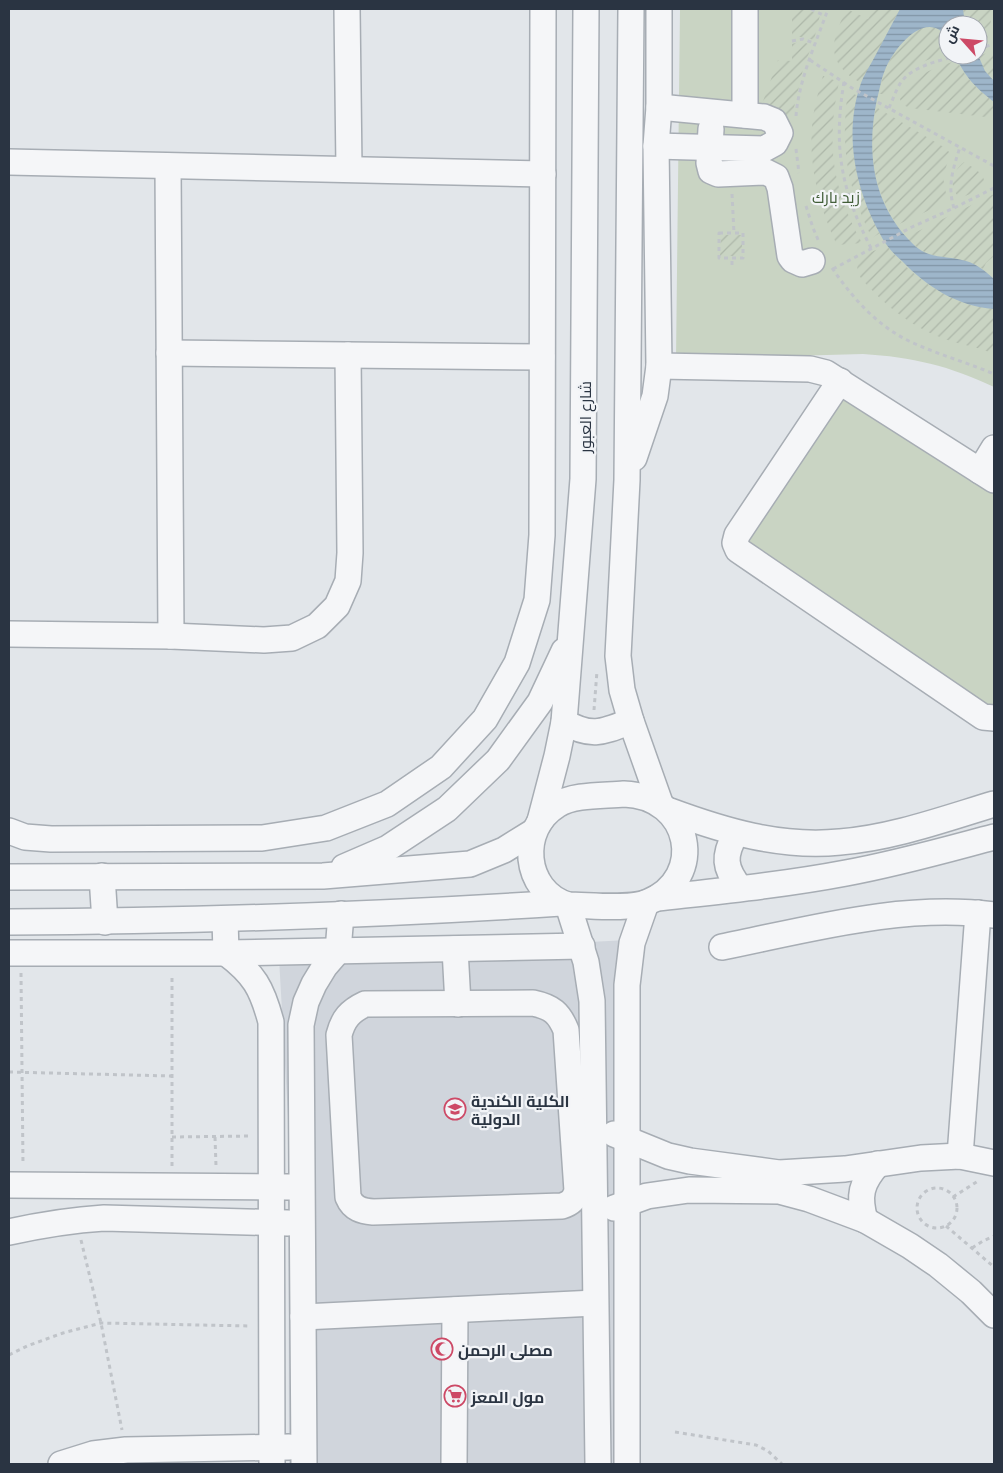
<svg xmlns="http://www.w3.org/2000/svg" width="1003" height="1473" font-family="Lato,Cairo,sans-serif">
<defs>
<pattern id="garden-furrows" width="10" height="10" patternUnits="userSpaceOnUse" patternTransform="scale(1.25)"><rect width="10" height="10" fill="#c9d4c3"/><path d="M-1 1l2-2M0 10L10 0M9 11l2-2" fill="none" stroke="#adb7a9"/></pattern>
<pattern id="water-rules" width="6" height="5" patternUnits="userSpaceOnUse" patternTransform="scale(1.25)"><rect width="6" height="5" fill="#9eb6ca"/><path d="M0 2.5h6" fill="none" stroke="#8195a6"/></pattern>
</defs>
<rect width="100%" height="100%" fill="#e2e6ea"/>
<polygon fill="#d0d5dc" points="628,940 621,1464 289,1464 288,1116 279,958"/>
<g fill="#c9d4c3" fill-rule="evenodd">
<path d="M680,9h314v378c-44,-21 -82,-30 -131,-33l-187,5zM948,25h30v30h-30z"/>
<polygon points="844,390 994,492 994,704 989,712 740,544"/>
</g>
<g fill="url(#garden-furrows)">
<polygon points="800,9 808,10 820,15 814,40 803,37 792,37 792,10"/>
<path d="M847,9l21,10 6,-10h26l-39,74c-36,-20 -31,-42 -14,-74z"/>
<polygon points="963,9 992,9 990,30 987,39 978,42 978,25 965,25"/>
<path d="M928,27l7,1 12,8 1,16c-27,11 -45,14 -58,42h-11c4,-25 20,-63 49,-67z"/>
<polygon points="802,41 812,46 804,65 792,116 791,118 786,120 762,104 778,60 792,61 792,44"/>
<polygon points="990,52 994,55 994,81 985,71 978,56"/>
<path d="M957,60c8,19 22,30 37,42v16l-84,-10 -7,-3c-16,-23 40,-39 54,-45z"/>
<path d="M823,76l16,6c-13,62 -7,106 23,161l-25,2c-20,-42 -32,-92 -22,-139 2,-10 5,-20 8,-30z"/>
<path d="M848,91l10,5 -5,44 20,79 7,14 -8,5c-25,-50 -32,-92 -24,-147z"/>
<path d="M876,107l71,42 3,5 -7,23 4,22 -2,4 -48,22c-24,-39 -30,-74 -21,-118z"/>
<path d="M964,162c8,5 30,16 15,27 -4,4 -13,6 -19,9 -12,-11 -8,-27 4,-36z"/>
<path d="M994,194v62l-8,7 -3,6c-30,-18 -52,-3 -77,-32z"/>
<polygon points="721,235 742,235 742,256 720,256"/>
<path d="M887,246c9,10 19,22 30,30 22,18 49,31 77,33v45c-13,-6 -26,-8 -40,-12 -34,-10 -62,-30 -86,-56 -7,-7 -15,-16 -8,-26 5,-7 19,-11 27,-14z"/>
</g>
<g fill="url(#water-rules)">
<path d="M900,9h63l2,16h-17v14c-21,-33 -55,10 -63,31 -4,9 -5,19 -8,29 -11,53 -5,105 36,145 16,16 33,11 53,17 11,3 19,10 28,18v30c-37,-3 -67,-22 -92,-48 -6,-5 -12,-11 -16,-17 -29,-47 -44,-107 -25,-161 3,-8 8,-16 12,-23 9,-17 18,-34 27,-51z"/>
<path d="M955,55h23l7,16 9,10v21c-19,-15 -29,-25 -39,-47z"/>
</g>
<g fill="none" stroke-linecap="round" stroke-linejoin="round">
<g stroke="#a7adb4" stroke-width="28">
<g id="minor">
<polyline points="347,9 349,169"/>
<polyline points="631,9 627,480 618,656 622,690 631,721 660,803"/>
<polyline points="745,9 745,115"/>
<polyline points="711,129 709,163 711,171 718,174 766,172 776,177 780,188 790,256 793,260 802,264 812,261"/>
<polyline points="656,146 764,149 775,143 780,133 774,121 764,117 659,107"/>
<polyline points="9,162 543,174"/>
<polyline points="168,166 171,636"/>
<polyline points="169,353 542,357"/>
<polyline points="659,366 810,369 826,373 994,480"/>
<polyline points="840,381 737,535 735,543 738,550 983,717 994,718"/>
<polyline points="634,458 655,396 659,366 656,146 659,107 659,9"/>
<polyline points="980,471 994,448"/>
<polyline points="9,634 171,636 264,640 292,638 317,626 337,606 348,581 350,553 348,355"/>
<path d="M564,722c28,16 39,10 67,-1"/>
<path d="M624,794c68,2 83,84 24,108 -19,8 -59,3 -80,3 -45,-14 -50,-76 -11,-100 17,-11 47,-9 67,-11z"/>
<path d="M670,811c54,20 111,37 170,31 52,-4 104,-23 154,-38"/>
<polyline points="540,821 557,756 564,722 583,479 586,9"/>
<polyline points="9,831 25,837 51,839 262,838 326,828 387,804 441,767 485,719 517,663 537,600 542,535 543,9"/>
<path d="M736,833c-13,23 -12,35 4,55"/>
<polyline points="344,867 388,848 447,809 498,760 540,702 564,651"/>
<polyline points="102,876 105,922"/>
<polyline points="9,877 323,876 470,864 504,850 533,832"/>
<path d="M657,898c63,-7 126,-13 189,-25 50,-9 99,-23 148,-36"/>
<polyline points="568,905 586,962 592,1001 598,1464"/>
<path d="M225,919l1,34c28,21 36,35 45,69l1,442"/>
<path d="M9,922c184,-1 369,-7 552,-19"/>
<path d="M722,947c89,-18 181,-44 272,-32"/>
<polyline points="455,949 458,1004"/>
<polyline points="9,953 226,953 582,946"/>
<path d="M533,1003c19,4 26,10 33,27l11,161c-3,9 -6,12 -15,15l-189,6c-11,-1 -20,-3 -25,-15l-9,-162c4,-16 11,-24 26,-31z"/>
<polyline points="614,1134 668,1156 690,1161 779,1173 845,1169 921,1158 960,1156 994,1163"/>
<polyline points="960,1156 978,913"/>
<polyline points="9,1185 289,1187"/>
<polyline points="614,1208 647,1196 689,1190 779,1191 809,1199 865,1220 910,1246 938,1265 971,1292 994,1315"/>
<path d="M865,1220c-7,-24 -4,-37 13,-56"/>
<path d="M9,1232c32,-7 62,-12 95,-14l184,5"/>
<polyline points="303,1317 595,1303"/>
<polyline points="61,1464 93,1454 126,1450 289,1447"/>
<polyline points="304,1464 301,1025 306,1002 314,984 325,966 338,951 341,914"/>
<polyline points="454,1464 455,1310"/>
<polyline points="627,1464 627,985 632,943 646,903"/>
</g>
</g>
<g stroke="#c0c4c9" stroke-width="3" stroke-dasharray="4 4" stroke-linecap="butt">
<polyline points="811,9 825,16"/>
<polyline points="792,41 803,39 816,44"/>
<polyline points="978,49 994,44"/>
<polyline points="810,60 852,88 994,166"/>
<path d="M844,82c-11,65 -3,108 27,166"/>
<path d="M889,108c4,-9 7,-18 12,-26 13,-17 39,-21 58,-27"/>
<path d="M796,116c3,-37 20,-73 32,-107"/>
<polyline points="796,149 799,173"/>
<polyline points="732,194 734,233"/>
<polyline points="806,206 813,228 819,242"/>
<path d="M954,208c-7,-22 -1,-39 6,-61"/>
<rect x="719" y="233" width="24" height="25"/>
<polyline points="732,265 732,258"/>
<path d="M832,268c20,29 44,57 77,73 27,13 57,21 85,33"/>
<polyline points="833,269 912,227 954,208 994,188"/>
<polyline points="594,710 597,671"/>
<polyline points="21,973 23,1165"/>
<polyline points="9,1072 171,1076"/>
<polyline points="172,1137 251,1136"/>
<polyline points="215,1137 216,1166"/>
<polyline points="172,1166 172,975"/>
<circle cx="937" cy="1208" r="20"/>
<polyline points="953,1197 978,1181"/>
<polyline points="946,1226 994,1267"/>
<polyline points="81,1240 101,1323 122,1430"/>
<polyline points="972,1248 983,1241 994,1236"/>
<polyline points="9,1355 27,1346 63,1333 101,1323 250,1326"/>
<polyline points="675,1432 756,1445 768,1451 782,1464"/>
</g>
<use href="#minor" stroke="#f5f6f8" stroke-width="25"/>
</g>
<defs>
<g id="university-ring" transform="scale(1.125)"><circle r="9.5" fill="#f2f4f7" stroke="#cd4966" stroke-width="1.5"/><path d="M0-5L7-2L0 1L-7-2ZM-4 1L0 2.5L4 1V4Q0 6-4 4Z" fill="#cd4966"/></g>
<g id="mosque-ring" transform="scale(1.125)"><circle r="9.5" fill="#f2f4f7" stroke="#cd4966" stroke-width="1.5"/><path d="M3.5-4.9A6 6 0 1 0 3.5 4.9A5 5 0 1 1 3.5-4.9Z" fill="#cd4966"/></g>
<g id="supermarket-ring" transform="scale(1.125)"><circle r="9.5" fill="#f2f4f7" stroke="#cd4966" stroke-width="1.5"/><path d="M-6-5.5h2.5l.6 2H6L4.5 2H-2.5L-4.4-4H-6ZM-1.5 3.2a1.3 1.3 0 1 0 .1 0ZM3 3.2a1.3 1.3 0 1 0 .1 0Z" fill="#cd4966"/></g>
</defs>
<g fill-rule="evenodd">
<use href="#university-ring" x="455" y="1109"/>
<use href="#mosque-ring" x="442" y="1349"/>
<use href="#supermarket-ring" x="455" y="1396"/>
</g>
<g text-anchor="middle" dominant-baseline="central" stroke-width="4.5" stroke-linejoin="round" paint-order="stroke">
<g font-size="16" fill="#415e38" stroke="#f2f4f7">
<text x="836" y="196">زيد بارك</text>
</g>
<g font-size="16" fill="#2a3442" stroke="#f2f4f7">
<text transform="translate(584 417) rotate(-90)">شارع العبور</text>
</g>
<g font-size="16" font-weight="bold" fill="#2a3442" stroke="#f2f4f7" text-anchor="start">
<text x="471" y="1100">الكلية الكندية<tspan x="471" dy="18">الدولية</tspan></text>
<text x="458" y="1349">مصلى الرحمن</text>
<text x="471" y="1396">مول المعز</text>
</g>
</g>
<rect width="1003" height="1473" fill="none" stroke="#2a3442" stroke-width="20"/>
<g transform="translate(963 40) rotate(297)"><circle r="24" fill="#f2f4f7" stroke="#a2a7af"/>
<path d="M0-4L9 19L0 12L-9 19Z" fill="#cd4966"/>
<text y="-8" font-size="14" font-weight="bold" text-anchor="middle" fill="#2a3442">ش</text>
</g>
</svg>
